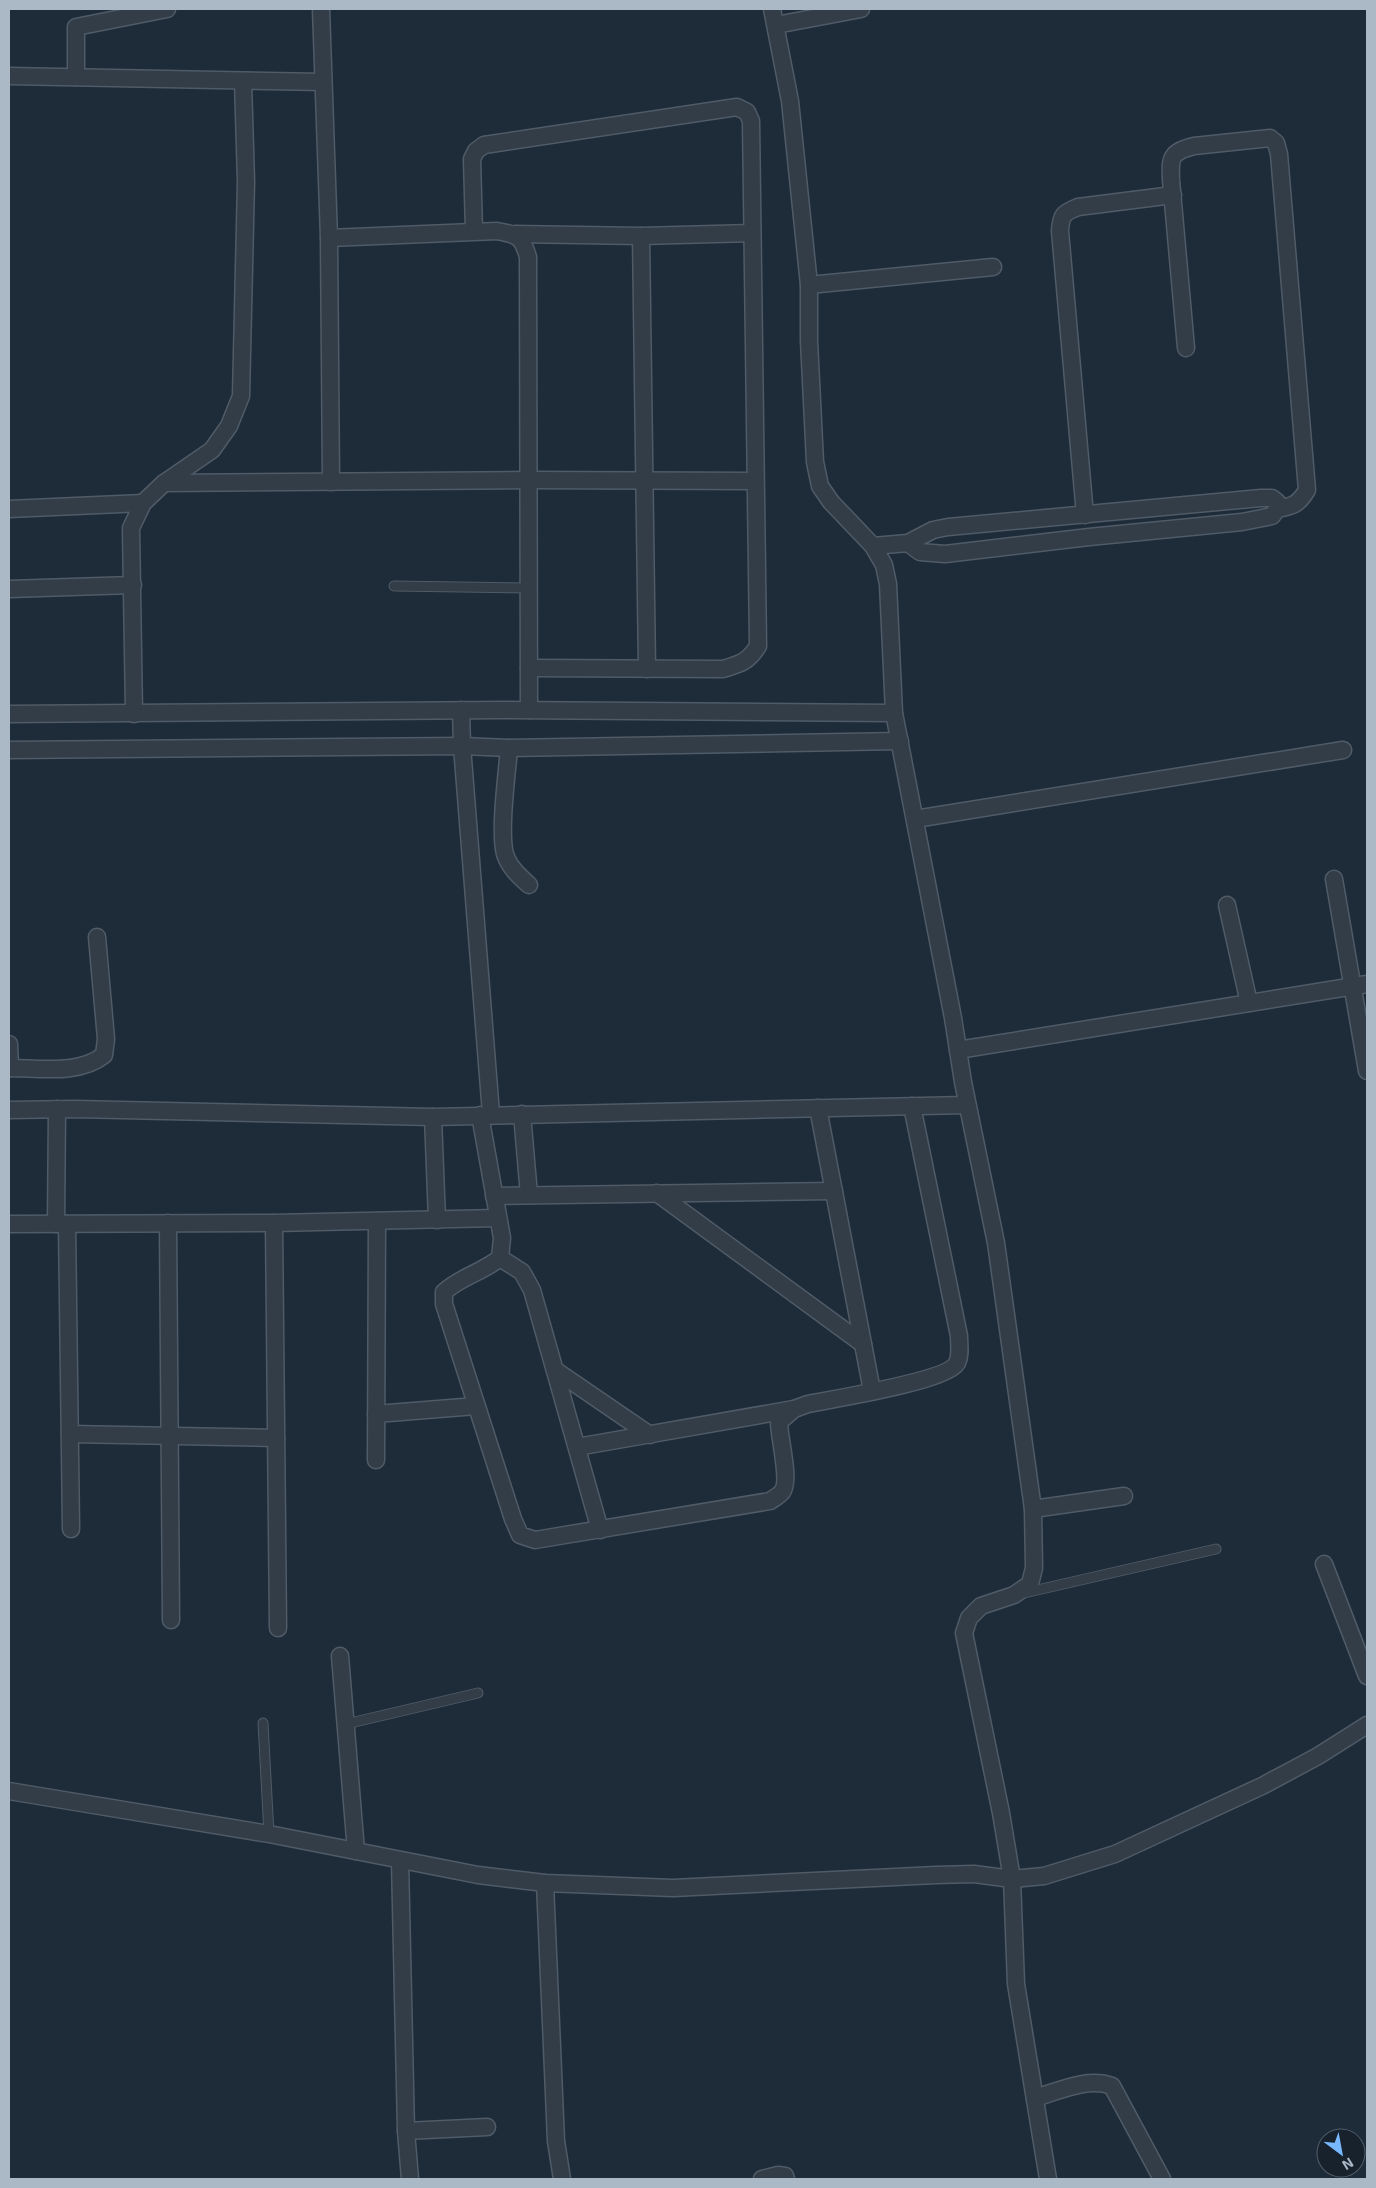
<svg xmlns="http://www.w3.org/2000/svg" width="1376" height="2188" font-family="'Exo 2',sans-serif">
<rect width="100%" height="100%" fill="#1e2b38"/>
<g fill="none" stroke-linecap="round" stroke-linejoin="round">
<g stroke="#4f5b67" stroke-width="11">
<g id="lane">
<polyline points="394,586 529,588"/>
<polyline points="1024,1593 1216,1549"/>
<polyline points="263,1723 269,1834"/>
<polyline points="346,1724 478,1693"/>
</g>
</g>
<g stroke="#4f5b67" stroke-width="19">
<g id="street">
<polyline points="321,9 329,238 331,482"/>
<polyline points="772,9 790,101 809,285 809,341 815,462 820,486 831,502 873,546 884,565 888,584 894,713 953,1018 963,1082 996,1243 1033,1509 1034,1568 1030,1584 1014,1595 981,1606 969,1618 964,1633 1001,1813 1012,1879 1016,1984 1048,2179"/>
<polyline points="776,25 861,9"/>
<polyline points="9,76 323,82"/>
<polyline points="76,77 76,27 167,9"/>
<path d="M474,231l-2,-72 4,-8 8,-6 253,-38 10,5 4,9 7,525c-10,16 -18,18 -35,23l-194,-1"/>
<polyline points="515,234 641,236 752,233"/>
<polyline points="641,236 647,669"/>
<path d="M329,238l168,-7c21,4 25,5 31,26l1,453"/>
<polyline points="809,285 993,267"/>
<path d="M1186,348l-15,-168c-1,-22 -1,-28 23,-34l76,-8 6,5 3,11 28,336c-9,15 -14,16 -30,19"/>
<polyline points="164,483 528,480 755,481"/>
<polyline points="9,509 143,503"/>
<path d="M1085,515l-25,-284c1,-16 3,-18 18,-24l95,-12"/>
<polyline points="873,546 908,543 933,530 948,527 1261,498 1272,498 1277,502 1277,509 1272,516 1242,522 1089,537 945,554 920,552 908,543"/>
<polyline points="9,589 133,585"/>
<polyline points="461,710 462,746 491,1114"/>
<polyline points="9,714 500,710 894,713"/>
<polyline points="134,714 131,528 143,503 164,483 212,450 229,426 241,396 246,182 243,81"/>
<path d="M509,748c-2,26 -10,83 -4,106 4,13 14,22 24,31"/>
<polyline points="9,750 462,746 509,748 900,741"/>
<polyline points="915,819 1343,750"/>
<polyline points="1334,879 1367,1071"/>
<polyline points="1227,905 1249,1003"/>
<polyline points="9,1044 10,1068"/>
<polyline points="958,1050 1367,984"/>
<path d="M9,1068c31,0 70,7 95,-13l2,-16 -9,-102"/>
<polyline points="818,1108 872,1391"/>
<polyline points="9,1110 75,1109 433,1117 967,1105"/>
<polyline points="522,1114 529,1195"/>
<path d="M480,1115l22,123 -2,20c-19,15 -38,18 -56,34v12l69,215 7,16 15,5 235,-39c3,-2 10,-6 12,-9 9,-11 -3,-54 -3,-70l15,-13 14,-5c25,-5 139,-23 149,-41 4,-8 2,-18 2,-27l-47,-230"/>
<polyline points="433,1117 437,1220"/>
<polyline points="657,1193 863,1344"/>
<polyline points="494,1196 834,1191"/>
<polyline points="168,1223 171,1620"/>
<polyline points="274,1223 278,1628"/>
<polyline points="9,1224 274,1223 498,1218"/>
<polyline points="56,1224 57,1109"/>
<polyline points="67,1224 71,1529"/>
<polyline points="500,1258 522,1272 532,1290 600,1530"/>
<polyline points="555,1370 650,1435"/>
<polyline points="376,1414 476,1406"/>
<polyline points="70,1434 276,1438"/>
<polyline points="577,1447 794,1409"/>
<polyline points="376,1460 377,1221"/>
<polyline points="1033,1509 1124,1496"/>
<polyline points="1324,1564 1367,1676"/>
<polyline points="340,1656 356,1851"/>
<polyline points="9,1791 269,1834 478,1875 545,1883 673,1888 936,1875 974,1874 1012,1879 1044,1876 1115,1854 1262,1786 1318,1756 1367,1725"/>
<polyline points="400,1861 406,2131 410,2179"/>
<polyline points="545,1883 556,2141 562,2179"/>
<path d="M1035,2098c24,-7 52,-21 77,-12l50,93"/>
<polyline points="406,2131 487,2127"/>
<polyline points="762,2179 778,2175 785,2176 786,2179"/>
</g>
</g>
<use href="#lane" stroke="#323d48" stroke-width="9"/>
<use href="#street" stroke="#323d48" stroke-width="16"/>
</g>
<rect width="1376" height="2188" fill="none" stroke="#abb8c6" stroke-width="20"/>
<g transform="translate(1341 2153) rotate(148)"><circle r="24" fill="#17222d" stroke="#525e6a"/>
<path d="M0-4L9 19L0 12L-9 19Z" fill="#77b8ff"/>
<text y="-8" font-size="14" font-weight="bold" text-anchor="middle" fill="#abb8c6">N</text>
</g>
</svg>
